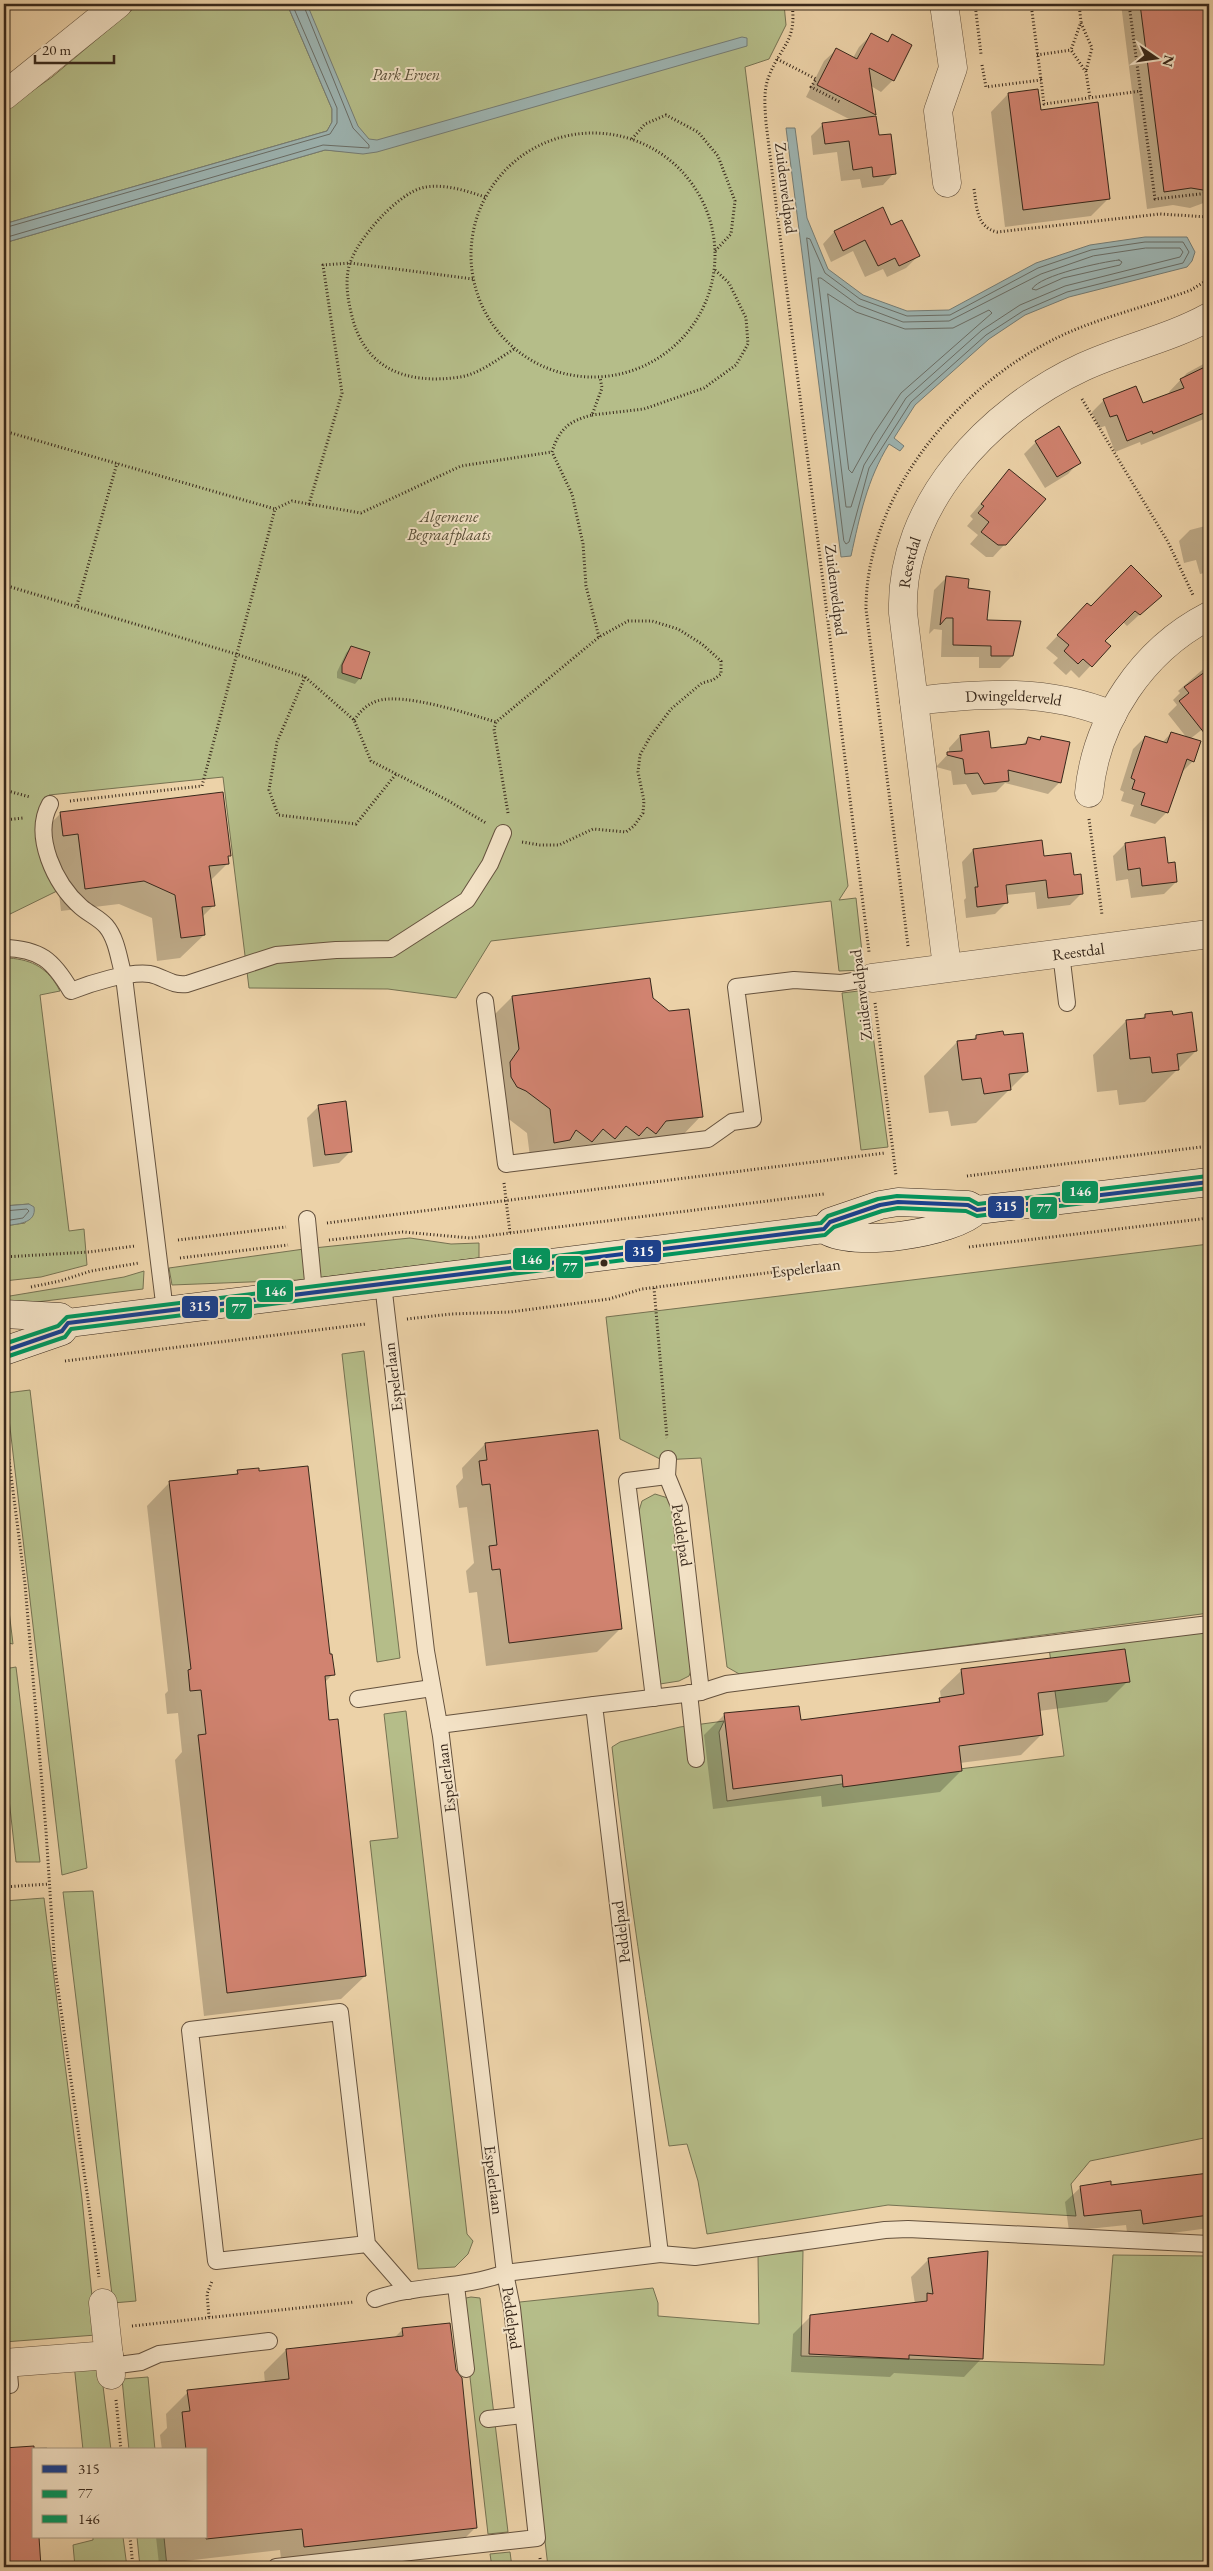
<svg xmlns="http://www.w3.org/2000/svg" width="1213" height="2571" font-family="'EB Garamond',serif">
<rect width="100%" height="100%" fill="#ecd2a8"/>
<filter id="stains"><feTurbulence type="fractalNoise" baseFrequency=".004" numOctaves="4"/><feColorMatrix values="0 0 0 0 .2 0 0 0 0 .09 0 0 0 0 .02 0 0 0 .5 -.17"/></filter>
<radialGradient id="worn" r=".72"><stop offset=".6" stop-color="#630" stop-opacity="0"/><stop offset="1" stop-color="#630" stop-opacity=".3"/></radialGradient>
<g fill="#b5bd89" stroke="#767252">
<polygon points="139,4 287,4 332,109 332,122 327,131 4,224 4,111 52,77"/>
<polygon points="297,4 784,4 786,25 769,59 745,67 848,886 839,900 856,898 864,970 839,971 831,901 491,941 456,998 388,989 249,988 223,777 49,795 39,816 57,891 4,917 4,243 325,150 352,152"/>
<path d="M9,958c24,2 39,10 51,33l-20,4 29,236 15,-2 3,36 -46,12 -37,4v-55l21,-3 4,-19 -25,2v-247z"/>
<polygon points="867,990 888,1147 861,1150 842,993"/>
<polygon points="410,1238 451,1244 479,1243 479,1258 300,1280 172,1285 169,1268 304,1249"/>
<polygon points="1209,1244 1209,1613 741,1675 727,1667 701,1458 662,1460 620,1439 606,1317"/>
<polygon points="144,1271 143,1289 4,1306 4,1297 124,1277"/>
<polygon points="364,1351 400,1658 377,1662 342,1354"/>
<polygon points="30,1390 87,1868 62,1875 6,1393"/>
<polygon points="655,1494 668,1498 674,1509 693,1665 689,1676 679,1681 660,1684 638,1514 642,1501"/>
<polygon points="4,1569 13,1644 4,1642"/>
<path d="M1209,1631v506l-119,24 -19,23 5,32 -188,-11 -181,29 -9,-53 -11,-37 -18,2c-22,-133 -42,-266 -57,-399l8,-5 60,-15 44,-6 -5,11 8,69 128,-19 209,-26 -15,-108z"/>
<polygon points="16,1667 40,1862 16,1862 4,1754 4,1669"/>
<polygon points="406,1711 467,2234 473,2241 468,2254 455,2267 418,2269 370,1841 398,1838 384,1714"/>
<polygon points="93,1891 136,2301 113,2303 63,1892"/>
<polygon points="44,1898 82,2199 96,2335 4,2342 4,1901"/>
<polygon points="803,2251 801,2356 1104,2365 1113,2255 1209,2256 1209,2567 548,2567 518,2305 520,2302 653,2288 658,2303 658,2316 759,2324 758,2255"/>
<polygon points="471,2297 480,2298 508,2532 488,2534 461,2299"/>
<polygon points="100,2362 111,2450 83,2450 74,2364"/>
<polygon points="148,2377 155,2450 129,2450 122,2379"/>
<polygon points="93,2537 123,2537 127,2567 75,2567 73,2545 93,2540"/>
<polygon points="137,2537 164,2537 167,2567 140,2567"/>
<polygon points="510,2552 512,2567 492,2567 490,2554"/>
</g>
<g fill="#9db5b3" stroke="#757d76">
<polygon points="287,4 307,4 358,126 369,139 377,140 742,37 747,38 747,46 377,152 363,154 325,150 4,243 4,224 327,131 332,122 332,109"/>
<path d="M786,128h9l12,90 21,51 35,26 44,16 42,-1 87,-47 54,-18 55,-8h42l8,15 -3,9 -5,6 -118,30 -44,18 -36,24 -74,66 -21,33 10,8 -4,5 -11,-7c-22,36 -29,71 -38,112l-10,1z"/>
<path d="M29,1204l5,3c3,17 -18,17 -30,19v-20z"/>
</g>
<g fill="#0003">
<polygon points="1121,4 1209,4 1209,201 1190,208 1173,205 1147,209"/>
<polygon points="871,35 886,42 893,36 893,80 881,92 871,86 875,115 872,117 878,136 894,173 883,185 862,188 860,179 841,181 837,152 813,155 811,136 823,124 851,120 806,97 824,61 836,50 853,58 859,47"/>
<polygon points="1008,94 1040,111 1109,198 1091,216 1005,227 991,112"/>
<polygon points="882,209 891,227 918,256 906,268 887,277 883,269 865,277 853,251 831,262 823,244 834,232"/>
<polygon points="1209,361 1209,417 1141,445 1140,442 1115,452 1105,426 1099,428 1092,412 1104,400 1142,405 1170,395 1169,392 1187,373"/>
<polygon points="1036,442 1079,462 1068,474 1045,488 1024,454"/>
<polygon points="1009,470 1005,544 993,557 986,557 970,544 978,535 967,526 973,519 970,516"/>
<polygon points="1209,525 1209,572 1200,574 1196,560 1184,563 1179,541 1190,530"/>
<polygon points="946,578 966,589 985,621 1012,656 1000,668 979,668 979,657 941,657 942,630 934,629 929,634 934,590"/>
<polygon points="1160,596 1127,626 1123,622 1103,641 1109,646 1079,678 1071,670 1066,675 1053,663 1058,658 1046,648 1076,616"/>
<polygon points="351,647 360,678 355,684 337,678 337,672 346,653"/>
<polygon points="1209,664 1209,724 1190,739 1193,761 1181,773 1166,813 1155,824 1130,816 1134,805 1121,801 1124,792 1120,790 1133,749 1145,737 1162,743 1171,733 1187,738 1168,714 1177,705 1173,700 1180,693 1178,691"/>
<polygon points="960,736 990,749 1021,746 1028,739 1038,741 1042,737 1060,782 1048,794 1005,783 996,792 972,795 966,784 953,785 951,771 936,767 949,753 949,748"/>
<polygon points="60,814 230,855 227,857 228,863 210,881 213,906 202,917 204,935 180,958 157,961 152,918 119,904 61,911 55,857 40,859 37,837"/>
<polygon points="1125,844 1167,865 1176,882 1164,894 1131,898 1128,879 1116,881 1113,856"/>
<polygon points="973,850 1043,857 1073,876 1082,893 1070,905 1037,909 1035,892 1006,895 1007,902 995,914 966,918 964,900 966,898 962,862"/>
<polygon points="512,997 651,999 701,1116 678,1140 645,1144 632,1157 624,1150 615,1159 603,1150 591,1162 580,1152 568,1165 554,1155 531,1165 527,1133 490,1105 487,1087 496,1073 489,1020"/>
<polygon points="1145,1015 1196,1051 1145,1102 1119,1105 1117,1090 1097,1092 1093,1055 1126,1021 1141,1020"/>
<polygon points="976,1036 1027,1072 976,1123 951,1126 948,1111 929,1113 924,1076 957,1042 972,1041"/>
<polygon points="319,1106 351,1151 339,1163 313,1167 307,1118"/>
<polygon points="485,1444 620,1629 597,1652 486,1666 477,1592 469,1593 466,1571 474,1563 467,1507 459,1508 456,1486 463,1478 462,1468"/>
<polygon points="238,1472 328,1656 333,1674 324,1683 365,1976 341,1999 204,2016 175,1760 182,1752 178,1713 167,1714 165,1694 168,1691 147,1506 170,1482 234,1475"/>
<polygon points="962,1670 1128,1681 1107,1702 1039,1711 1042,1734 1021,1755 960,1763 961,1771 940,1792 822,1807 821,1796 713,1809 704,1735 725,1714 800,1721 935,1703 941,1699 940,1691"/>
<polygon points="1209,2174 1209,2228 1128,2239 1126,2225 1069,2231 1065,2202 1081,2187 1110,2187"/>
<polygon points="929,2259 981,2359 964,2377 894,2373 890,2377 791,2372 793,2334 811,2316 915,2304 911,2277"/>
<polygon points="403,2329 476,2527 454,2549 282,2567 280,2550 159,2564 156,2537 206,2537 206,2450 162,2450 160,2435 167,2428 166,2414 188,2392 265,2383 264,2372 286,2350 394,2338"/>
<polygon points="47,2447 47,2450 34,2450 34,2537 38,2537 40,2567 4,2567 4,2449"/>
</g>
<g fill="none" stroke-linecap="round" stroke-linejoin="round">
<g stroke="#6a6e67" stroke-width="1">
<polyline points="4,228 330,134 337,123 337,108 292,4"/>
<polyline points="4,238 323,145 369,148 369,145 353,128 303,4"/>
<polygon points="807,238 810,239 825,273 860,299 907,316 950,315 1038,268 1091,250 1145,242 1183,242 1189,252 1183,263 1067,292 1023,311 986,335 911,402 869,468 849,542 846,544 844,541"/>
<polygon points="1146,248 1180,248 1183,252 1180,257 1065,286 1020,305 982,330 906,398 864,465 851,507 846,507 818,278 821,278 858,305 903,322 949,321 1041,274 1093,256"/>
<path d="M1119,260l3,2 -2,3 -57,13 -27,12 -4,-1c8,-14 70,-27 87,-29z"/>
<polygon points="828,294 856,312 905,329 953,328 989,310 992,313 901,393 873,435 852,473 849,470"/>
<polyline points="4,1211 27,1209 29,1211 23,1218 4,1221"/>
</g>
</g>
<g fill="#d18370" stroke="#38281b">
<polygon points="1140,4 1209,4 1209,191 1191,188 1164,192"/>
<polygon points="871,33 888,42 892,34 912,45 894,81 869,68 876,115 817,85 836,48 857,59"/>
<polygon points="1038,89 1041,110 1098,102 1110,199 1023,210 1008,93"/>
<polygon points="876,116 879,135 891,134 896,174 873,177 872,167 853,170 849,141 825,144 822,123"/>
<polygon points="883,207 891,225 902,220 920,256 899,266 895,258 878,266 865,240 843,251 834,231"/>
<polygon points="1209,365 1209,411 1153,434 1152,431 1127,441 1117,415 1110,417 1103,399 1136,386 1143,403 1184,388 1180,379"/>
<polygon points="1059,426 1081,463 1057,477 1035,441"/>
<polygon points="1009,469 1046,499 1006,545 998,545 981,532 989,522 978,513 984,506 981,504"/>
<polygon points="1131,565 1162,596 1140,615 1135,611 1105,641 1111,646 1092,667 1083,659 1078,664 1064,651 1069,645 1057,635 1087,603 1091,606"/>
<polygon points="946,576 969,579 968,588 990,591 987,620 1021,621 1013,656 991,656 991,646 953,645 953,618 946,618 940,625"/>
<polygon points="351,646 370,652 361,679 342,673 342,665"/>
<polygon points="1209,669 1209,739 1179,701 1189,693 1184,687"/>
<polygon points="989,731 991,748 1026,744 1028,737 1040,740 1041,736 1070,742 1061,783 1008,770 1009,781 984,784 978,773 965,774 963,759 947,755 947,752 962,751 960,735"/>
<polygon points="1171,732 1201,741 1194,762 1187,759 1168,813 1141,805 1145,793 1132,789 1135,780 1131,778 1145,736 1167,743"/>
<polygon points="223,792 231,856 228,856 229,864 209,866 215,906 202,907 205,935 181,938 175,895 144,881 85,889 78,834 63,836 60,812"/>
<polygon points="1165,837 1168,863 1175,862 1177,882 1142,886 1140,868 1128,870 1125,843"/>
<polygon points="1042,840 1044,856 1071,853 1074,875 1081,874 1083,894 1048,898 1046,880 1006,885 1008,903 977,907 975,887 978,887 973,849"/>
<polygon points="650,978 653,998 669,1011 689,1009 703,1117 666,1121 656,1134 647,1127 639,1136 626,1126 615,1139 603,1129 592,1142 576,1130 570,1140 554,1143 550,1109 526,1091 517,1087 511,1077 510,1062 519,1049 512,996"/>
<polygon points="1172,1011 1173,1015 1192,1012 1197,1051 1177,1054 1179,1070 1152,1073 1150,1057 1130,1059 1126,1020 1145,1018 1145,1014"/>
<polygon points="1003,1031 1004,1035 1023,1033 1028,1072 1009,1074 1011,1090 984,1094 981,1078 962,1080 957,1041 976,1039 976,1035"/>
<polygon points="346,1101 352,1152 325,1155 318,1105"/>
<polygon points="598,1430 622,1629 509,1643 500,1569 492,1570 489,1546 497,1545 490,1484 482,1485 479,1461 487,1460 485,1443"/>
<polygon points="308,1466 330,1654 332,1654 335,1675 325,1676 329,1720 338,1719 366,1976 227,1993 198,1735 206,1734 201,1690 190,1691 188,1670 191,1669 169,1481 238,1474 237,1470 259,1468 259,1471"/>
<polygon points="1125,1649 1130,1682 1038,1693 1043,1735 959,1746 962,1771 843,1787 842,1775 733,1789 724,1713 799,1706 801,1720 940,1702 939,1698 964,1694 961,1669"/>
<polygon points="1209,2173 1209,2215 1143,2224 1141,2210 1084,2216 1080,2186 1111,2181 1111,2185"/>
<polygon points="988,2251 983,2359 909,2355 909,2359 809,2354 810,2315 927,2301 927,2293 933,2294 928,2258"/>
<polygon points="450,2323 456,2370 462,2378 477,2528 304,2547 302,2529 206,2539 206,2450 186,2450 182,2412 190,2411 187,2390 289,2379 286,2349 403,2336 402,2328"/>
<polygon points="34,2446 34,2537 39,2537 41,2567 4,2567 4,2448"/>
</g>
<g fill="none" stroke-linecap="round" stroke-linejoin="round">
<g stroke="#65523e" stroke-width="18">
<g id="lane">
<path d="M50,804c-18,32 5,80 31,103 8,7 18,11 25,19 11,13 13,34 18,51l41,334"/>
<path d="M4,948c36,1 49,12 67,43 20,-8 58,-20 79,-17 14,3 22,12 37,10l89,-29 60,-5 55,-1 76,-49 23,-36 13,-31"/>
<polyline points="1061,953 1067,1003"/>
<polyline points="485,1001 506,1164 708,1139 732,1122 753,1119 736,987 794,980 841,983 872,978"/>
<polyline points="307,1219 314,1292"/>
<polyline points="701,1692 726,1684 1209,1624"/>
<polyline points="689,1693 696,1759"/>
<polyline points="654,1698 627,1481 667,1476"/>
<polyline points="358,1699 432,1688"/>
<polyline points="439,1725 594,1705"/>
<polyline points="367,2244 216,2261 190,2030 340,2012 367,2244 408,2291"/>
<polyline points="660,2254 695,2257 885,2230 908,2229 1209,2244"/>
<polyline points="456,2286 466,2369"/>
<path d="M375,2299c42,-15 88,-10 130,-26l155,-19 -66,-549 107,-13 -21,-184 -13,-32 1,-17"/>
<polyline points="8,2362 10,2385"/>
<polyline points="111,2366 141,2362 159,2354 269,2341"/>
<polyline points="488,2419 523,2415"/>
<polyline points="276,2567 537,2538 512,2308 505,2273 441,1736 426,1651 383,1284"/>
</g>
</g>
<g stroke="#65523e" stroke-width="29">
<g id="street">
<polyline points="944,4 953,68 938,111 947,183"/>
<polyline points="4,96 118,4"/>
<path id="s1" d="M914,701c68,-8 133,-13 198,14"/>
<path d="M1089,793c7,-74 54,-143 120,-177"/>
<path id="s2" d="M947,967l-44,-354c-4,-109 87,-203 180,-246 41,-19 86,-28 126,-50"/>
<path id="s3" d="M872,978l337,-44"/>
<polyline points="103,2303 111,2375"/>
<polyline points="4,2363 109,2355"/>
</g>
</g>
<g stroke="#38281b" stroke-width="29">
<g id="secondary">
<polyline points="824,1229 830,1222 880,1205 898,1202 968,1205 977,1210"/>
<path d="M4,1314l56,3 8,6 756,-94c27,20 130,4 153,-19l232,-28"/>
<polyline points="4,1351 62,1331 68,1323"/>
</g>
</g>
<g stroke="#38281b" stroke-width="3" stroke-dasharray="1 2.5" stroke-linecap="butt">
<path d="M792,4c5,38 -11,41 -23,72 -6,15 -4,31 -3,47l103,829"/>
<polyline points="975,4 981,54"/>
<polyline points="1031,4 1041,80"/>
<polyline points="1079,4 1081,22 1071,50 1086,72 1090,98"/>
<polyline points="1129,4 1155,199 1209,193"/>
<polyline points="1081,23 1092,48 1086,71"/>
<polyline points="1037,55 1071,50"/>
<polyline points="777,59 816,79 811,87 840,102"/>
<polyline points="982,65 986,87 1041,80 1044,104 1141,91"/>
<circle cx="593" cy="255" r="122"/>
<polyline points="632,139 645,124 666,115 698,132 718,156 735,201 731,234 715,251"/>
<path d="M974,189c3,18 2,38 23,43l163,-18 49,3"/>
<path d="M485,197c-19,-6 -38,-13 -59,-10 -15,2 -33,18 -44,29 -12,13 -26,30 -32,47 -5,15 -3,33 1,49 12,57 55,73 109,65 19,-3 38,-18 54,-28"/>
<polyline points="1082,399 1168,542 1193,595"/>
<polyline points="592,415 644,409 704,388 736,365 748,344 746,318 729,283 714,269"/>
<polyline points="4,431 275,509"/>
<polyline points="309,504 361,513 461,466 552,452"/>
<polyline points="4,585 236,654 305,677 354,720 371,761 447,800 486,823"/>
<polyline points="77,605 117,463"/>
<path d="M599,637l-13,-51 -3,-42 -11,-50 -20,-42c7,-23 17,-31 40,-37l10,-27 -2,-11"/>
<polyline points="305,677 277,742 269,790 278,815 356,824 396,774"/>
<path d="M354,720c7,-9 12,-15 23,-19 26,-9 92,13 119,21"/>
<polyline points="4,790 30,797"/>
<polyline points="70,801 202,786 275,509 292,501 309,504 342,393 323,265 350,263 473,279"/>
<polyline points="508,813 494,729 496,722 599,637 628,621 652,621 678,629 702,644 721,661 721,674 713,680 702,683 671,709 650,737 640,755 638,772 644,801 643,813 634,826 626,832 593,829 559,845 540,845 522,842"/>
<polyline points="1089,819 1102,915"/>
<polyline points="4,820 23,818"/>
<path d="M908,946l-42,-337c0,-117 96,-228 199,-275 40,-18 84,-28 126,-44l18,-11"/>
<polyline points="875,1003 896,1176"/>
<polyline points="967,1176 1209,1146"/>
<polyline points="504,1183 510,1233"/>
<polyline points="327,1223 885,1153"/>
<polyline points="178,1240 286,1227"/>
<polyline points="329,1240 403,1232 470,1238 824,1194"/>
<polyline points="969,1247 1209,1218"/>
<polyline points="4,1257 89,1252 135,1246"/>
<polyline points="180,1258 288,1245"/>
<polyline points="31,1287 60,1281 91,1271 139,1263"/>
<polyline points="654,1288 667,1438"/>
<polyline points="407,1319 451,1314 510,1312 609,1299 642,1289 836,1264"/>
<polyline points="65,1361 366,1324"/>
<polyline points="4,1421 25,1584 46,1831 55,1968 99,2277"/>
<polyline points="4,1887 49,1884"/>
<polyline points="209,2317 207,2294 212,2281"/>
<polyline points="132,2326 354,2302"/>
<polyline points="116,2400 121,2450"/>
<polyline points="130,2537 133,2567"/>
<polyline points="540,2558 541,2567"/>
</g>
<use href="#lane" stroke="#f3e2c6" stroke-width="16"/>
<use href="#street" stroke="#f3e2c6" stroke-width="28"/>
<use href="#secondary" stroke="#f3e2c6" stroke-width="28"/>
<g stroke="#f3e2c6" stroke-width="8">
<polyline id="bus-1" points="4,1351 62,1331 68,1323 824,1229 830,1222 880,1205 898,1202 968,1205 977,1210 1209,1182"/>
</g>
<g stroke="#f3e2c6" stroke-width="8">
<polyline id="bus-2" points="6,1357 65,1337 71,1329 825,1235 834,1227 882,1211 898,1208 966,1211 977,1216 1209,1188"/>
</g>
<g stroke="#f3e2c6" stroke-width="8">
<polyline id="bus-3" points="4,1344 58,1326 67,1317 821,1223 828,1216 878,1199 897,1196 969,1199 978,1204 1208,1176"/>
</g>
<use href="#bus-1" stroke="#19408f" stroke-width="4"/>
<use href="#bus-2" stroke="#00965e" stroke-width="4"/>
<use href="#bus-3" stroke="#00965e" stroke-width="4"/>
</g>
<circle fill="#38281b" stroke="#f3e2c6" stroke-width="2" cx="604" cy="1263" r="4.5"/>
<g text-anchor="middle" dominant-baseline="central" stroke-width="4" stroke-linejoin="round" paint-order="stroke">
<g font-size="16" font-style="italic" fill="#574d36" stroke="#f3e2c6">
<text x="406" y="74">Park Erven</text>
<text x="449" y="516">Algemene<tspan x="449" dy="18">Begraafplaats</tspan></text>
</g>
<g font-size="16" fill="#38281b" stroke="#f3e2c6">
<text transform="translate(786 188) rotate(83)">Zuidenveldpad</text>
<text stroke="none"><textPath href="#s2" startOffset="408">Reestdal</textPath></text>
<text transform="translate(836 590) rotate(83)">Zuidenveldpad</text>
<text stroke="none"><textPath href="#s1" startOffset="100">Dwingelderveld</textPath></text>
<text stroke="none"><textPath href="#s3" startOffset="208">Reestdal</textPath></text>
<text transform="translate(861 995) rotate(-97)">Zuidenveldpad</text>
<text transform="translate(806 1268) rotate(-7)">Espelerlaan</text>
<text transform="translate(393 1377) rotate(-97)">Espelerlaan</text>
<text transform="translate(682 1535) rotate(81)">Peddelpad</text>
<text transform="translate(446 1778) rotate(-97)">Espelerlaan</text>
<text transform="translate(621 1932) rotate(-97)">Peddelpad</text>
<text transform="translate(494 2180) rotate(83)">Espelerlaan</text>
<text transform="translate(512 2318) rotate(82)">Peddelpad</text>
</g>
</g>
<g stroke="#f3e2c6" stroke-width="2">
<rect x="1061" y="1180" width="38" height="24" rx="5" fill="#00965e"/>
<rect x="987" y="1195" width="38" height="24" rx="5" fill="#19408f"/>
<rect x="1029" y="1196" width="29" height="24" rx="5" fill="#00965e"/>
<rect x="624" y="1239" width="38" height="24" rx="5" fill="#19408f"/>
<rect x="512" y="1247" width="39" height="24" rx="5" fill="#00965e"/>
<rect x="555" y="1255" width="29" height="24" rx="5" fill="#00965e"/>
<rect x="256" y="1279" width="38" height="24" rx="5" fill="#00965e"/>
<rect x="181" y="1295" width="38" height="24" rx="5" fill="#19408f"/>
<rect x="225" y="1296" width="28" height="24" rx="5" fill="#00965e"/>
</g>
<g font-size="14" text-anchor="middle" font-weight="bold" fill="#fff">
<text x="1080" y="1196">146</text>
<text x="1006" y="1211">315</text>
<text x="1044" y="1213">77</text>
<text x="643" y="1256">315</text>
<text x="531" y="1264">146</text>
<text x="570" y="1272">77</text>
<text x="275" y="1296">146</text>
<text x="200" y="1311">315</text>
<text x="239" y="1313">77</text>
</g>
<rect width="1213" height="2571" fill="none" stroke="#ecd2a8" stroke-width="20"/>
<rect x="5" y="5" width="1203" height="2561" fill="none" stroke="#38281b" stroke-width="2.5"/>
<rect x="10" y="10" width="1193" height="2551" fill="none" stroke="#38281b"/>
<rect x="32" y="2448" width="175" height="90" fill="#f3e2c6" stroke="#a89882"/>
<rect x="42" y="2465" width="25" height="8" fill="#19408f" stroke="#a89882"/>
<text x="78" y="2474" font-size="15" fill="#38281b">315</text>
<rect x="42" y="2490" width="25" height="8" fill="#00965e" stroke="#a89882"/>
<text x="78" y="2498" font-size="15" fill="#38281b">77</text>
<rect x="42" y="2515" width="25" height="8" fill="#00965e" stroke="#a89882"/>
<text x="78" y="2524" font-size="15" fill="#38281b">146</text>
<g transform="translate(1156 58) rotate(103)" stroke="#f3e2c6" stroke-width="4" paint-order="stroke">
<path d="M0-4L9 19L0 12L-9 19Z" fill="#38281b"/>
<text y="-8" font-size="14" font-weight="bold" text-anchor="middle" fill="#38281b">N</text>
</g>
<path d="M35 55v8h79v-8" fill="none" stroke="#38281b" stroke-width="2.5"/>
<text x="42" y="55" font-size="15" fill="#38281b" stroke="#f3e2c6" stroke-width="4" paint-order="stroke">20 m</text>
<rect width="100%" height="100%" filter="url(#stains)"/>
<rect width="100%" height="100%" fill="url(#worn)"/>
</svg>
